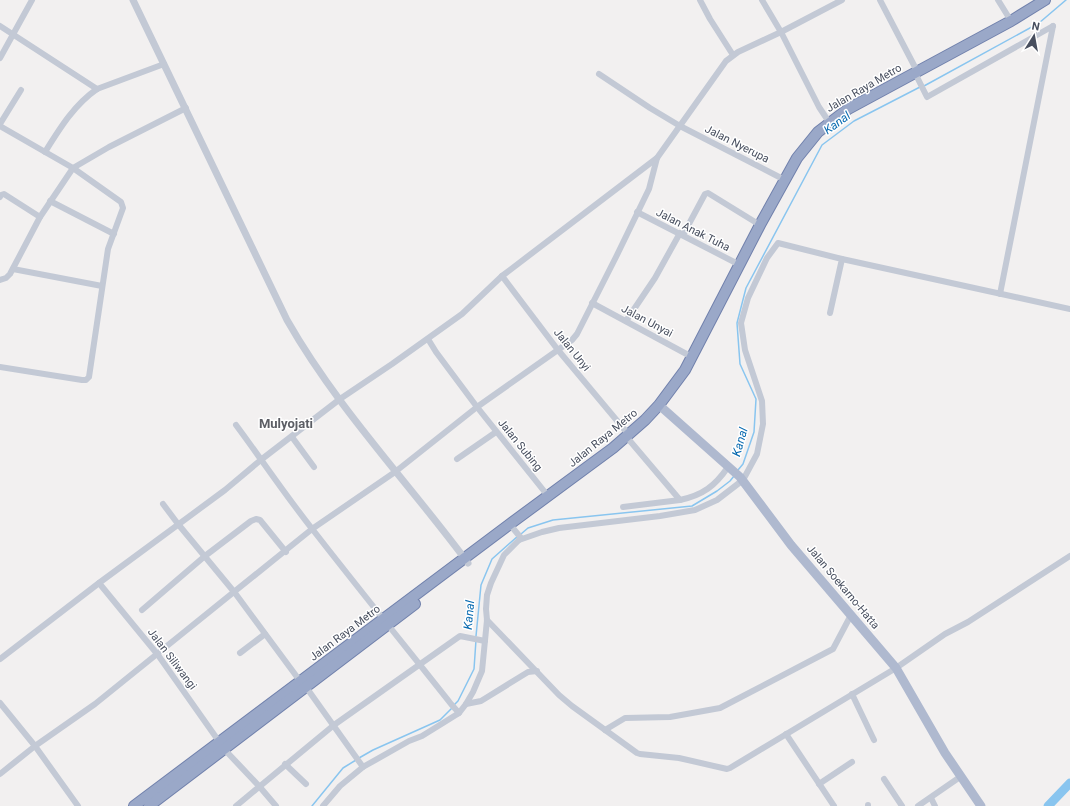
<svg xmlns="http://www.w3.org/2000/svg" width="1070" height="806" font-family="Roboto,sans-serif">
<rect width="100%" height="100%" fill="#f2f0f0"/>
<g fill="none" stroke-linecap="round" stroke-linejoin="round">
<g stroke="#89c5ef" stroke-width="1.5">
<polyline points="924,86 1039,23 1066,0"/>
<polyline points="738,470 743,464 754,432 756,399 740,364 737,323 746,288 822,145 854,121 920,87"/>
<polyline points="521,534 528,528 553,520 692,506 717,491 730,481 734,476"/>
<polyline points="476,636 481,585 492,559 518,536"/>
<polyline points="454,705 458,701 474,669 476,640"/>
<polyline points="359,758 373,750 440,720 452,708"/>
<polyline points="312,806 343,768 356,760"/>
</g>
<polyline stroke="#89c5ef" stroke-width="9" points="1048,806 1070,783"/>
<g stroke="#7181ac" stroke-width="12">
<g id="trunk">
<polyline points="134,806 510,524 613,448 645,420 659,405 685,370 761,223 797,158 818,132 848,109 1011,21 1045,0"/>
<polyline points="149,806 415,604"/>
</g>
</g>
<g stroke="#c3c9d5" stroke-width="6">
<polyline points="700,0 710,19 733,55"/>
<polyline points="762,0 781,32 819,107 829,122"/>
<polyline points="880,0 917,71"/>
<polyline points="998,0 1011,21"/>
<polyline points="0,26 97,89"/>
<polyline points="0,58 32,0"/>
<polyline points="599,74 650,108 680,126 785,180"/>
<polyline points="917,77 927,97 1053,26"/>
<polyline points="0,124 21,90"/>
<polyline points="0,126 73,168 121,202 123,208 108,249 89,377 86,380 82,380 0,367"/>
<path d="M45,152c15,-24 29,-47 52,-63l67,-25"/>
<polyline points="0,197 1,195 4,194 40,217"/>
<polyline points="50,201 114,234"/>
<polyline points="637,212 740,265"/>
<polyline points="683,235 705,194 708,193 760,225"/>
<polyline points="842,259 1070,309"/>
<polyline points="13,269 102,286"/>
<polyline points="502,276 558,350 629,435"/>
<polyline points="0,280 6,278 10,274 40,217 73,168 109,147 186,108"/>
<polyline points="1000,294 1053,26"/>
<polyline points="592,303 692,357"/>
<polyline points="626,321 655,278 680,233"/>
<polyline points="428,339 436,352 477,407 548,496"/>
<path d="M236,425c26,35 50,71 77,105 46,59 92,116 138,174l8,9"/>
<polyline points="292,437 314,467"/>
<path d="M630,441l50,59c23,-5 35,-14 48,-33"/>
<polyline points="457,459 496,432"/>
<polyline points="163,504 178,524 235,593 300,681"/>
<polyline points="623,507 680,500"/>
<polyline points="519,540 542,532 559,528 660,516 695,510 717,500 743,480 757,454 763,424 762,401 745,350 741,323 748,298 767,258 778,243 842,259 830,313"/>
<polyline points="99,583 158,655 225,750 259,786 276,806"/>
<polyline points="142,610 205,556 251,521 256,519 260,520 286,552"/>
<polyline points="487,620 559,695 572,706 637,753 640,754 679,758 727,769 730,768 896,668 945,634 968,622 1070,556"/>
<polyline points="240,653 265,634"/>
<polyline points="0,659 99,583 225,490 262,459 340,399 392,364 462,314 502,276 657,158"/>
<polyline points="306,687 363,767 409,741 422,736 443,723 459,713 466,704 473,692 482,671 487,620 486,609 487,595 491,583 504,555 521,538 512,527"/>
<polyline points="852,694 874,740"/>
<polyline points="0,703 35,746 78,806"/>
<polyline points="466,704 481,701 528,672 537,671"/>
<polyline points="605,730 625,718 670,717 720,708 833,649 851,615"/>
<polyline points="786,734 834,806"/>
<polyline points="285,764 306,784"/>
<polyline points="0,774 35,746 95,704 312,529 395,472 477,407 572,340 577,334 616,257 649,189 657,158 726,61 738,52 781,32 842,0"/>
<polyline points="884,779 902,806"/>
<polyline points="819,784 852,762"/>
<polyline points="931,798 935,806"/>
<polyline points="868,805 868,806"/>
<polyline points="236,806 334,725 460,636 485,641"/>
<polyline points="323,806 340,786 363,767"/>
<polyline points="918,806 960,777"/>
</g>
<path stroke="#c3c9d5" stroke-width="7" d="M133,0l154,320c50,88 121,162 181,243"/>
<polyline stroke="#afb9cf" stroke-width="9" points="659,405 740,477 791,545 896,668 945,753 981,806"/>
<use href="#trunk" stroke="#9aa8c8" stroke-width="10"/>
</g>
<g text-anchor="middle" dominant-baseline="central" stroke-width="3" stroke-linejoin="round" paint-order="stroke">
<g font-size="11" fill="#474e5e" stroke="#fff">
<text transform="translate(864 88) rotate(-30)">Jalan Raya Metro</text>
<text transform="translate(737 144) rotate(27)">Jalan Nyerupa</text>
<text transform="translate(693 230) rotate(27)">Jalan Anak Tuha</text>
<text transform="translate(647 321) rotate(28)">Jalan Unyai</text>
<text transform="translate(572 350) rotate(51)">Jalan Unyi</text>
<text transform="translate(603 438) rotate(-39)">Jalan Raya Metro</text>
<text transform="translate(520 445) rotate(51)">Jalan Subing</text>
<text transform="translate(843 587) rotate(50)">Jalan Soekarno-Hatta</text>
<text transform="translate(345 633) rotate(-37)">Jalan Raya Metro</text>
<text transform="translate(172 659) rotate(53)">Jalan Siliwangi</text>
</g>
<g font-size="12" font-style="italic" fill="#086ab0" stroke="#fff">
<text transform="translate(837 123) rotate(-36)">Kanal</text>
<text transform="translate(740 442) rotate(-74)">Kanal</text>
<text transform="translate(469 615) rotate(-85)">Kanal</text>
</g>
<g font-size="13" font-weight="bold" fill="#5c5e65" stroke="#fff">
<text x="286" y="423">Mulyojati</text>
</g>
</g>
<g transform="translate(1034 36) rotate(11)" stroke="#ffffff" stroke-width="3" paint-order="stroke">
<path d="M0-3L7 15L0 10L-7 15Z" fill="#474e5e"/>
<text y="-6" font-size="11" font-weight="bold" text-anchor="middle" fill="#474e5e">N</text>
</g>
</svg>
